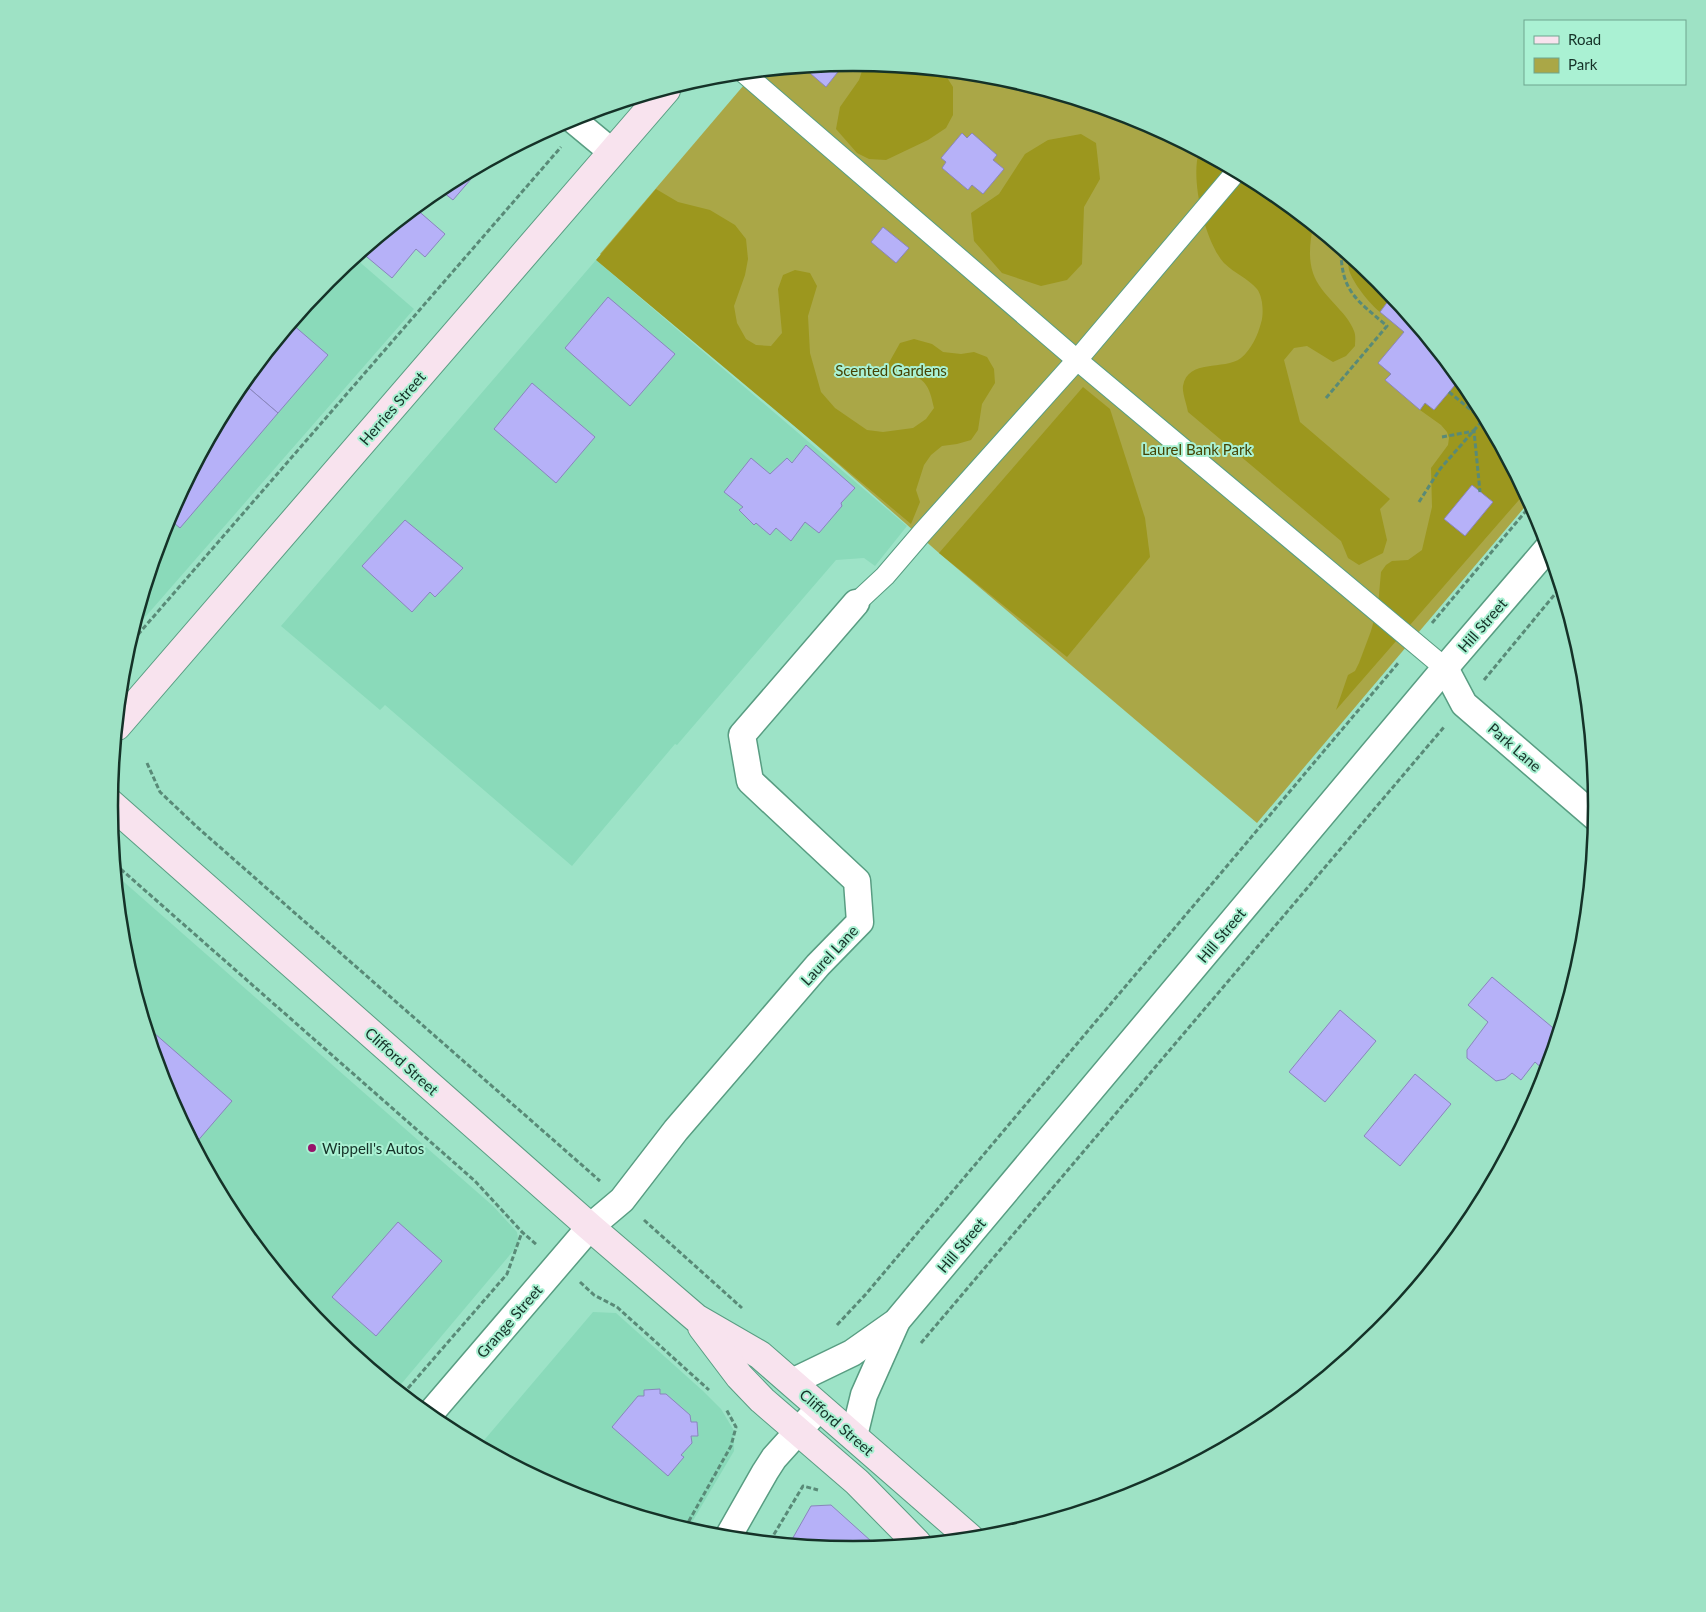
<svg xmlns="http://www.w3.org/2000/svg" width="1706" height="1612" font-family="Lato,sans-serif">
<rect width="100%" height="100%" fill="#9de3c7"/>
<g fill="#8adaba">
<polygon points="355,258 414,309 133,631 166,521 235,393 327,280"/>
<polygon points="596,260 907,526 875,566 864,558 836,560 677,745 675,744 572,866 385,705 380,710 281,626"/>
<polygon points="116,875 493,1206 517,1232 519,1244 397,1389 327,1332 235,1219 166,1090 124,951"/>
<polygon points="593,1312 616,1313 703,1391 721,1409 733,1429 734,1451 688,1529 568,1493 480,1445"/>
</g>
<polygon fill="#aaa747" points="853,63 998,77 1138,119 1266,188 1379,280 1471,393 1529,502 1257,823 939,553 600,254 755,72"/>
<g fill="#9c971e">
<polygon points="864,65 938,71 946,76 953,87 953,115 946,128 928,140 886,160 869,159 857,153 836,129 840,107 859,80"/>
<polygon points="1081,134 1096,143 1100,179 1084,207 1082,264 1067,280 1041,286 1002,273 974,241 971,213 999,194 1025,154 1048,140"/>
<path d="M1199,152l67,36 47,38c-3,16 -5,32 0,47 7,22 34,38 41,58 2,4 1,11 1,15l-9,10 -13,6 -26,-16 -13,2 -10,12 16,62 90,77 -10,10 7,31 -4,13 -24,12 -11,-7 -7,-17 -153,-129c-1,-7 -6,-19 -5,-26 5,-28 41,-15 58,-28 10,-8 17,-23 20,-35 3,-9 2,-26 -4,-34 -8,-10 -23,-16 -33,-26 -19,-21 -34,-84 -25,-111z"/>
<path d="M656,189l22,13 32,8 25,15 11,14 2,20 -3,16 -11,31 3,17 9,16 10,6 15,1 11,-13 -4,-44 5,-14 12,-5 15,3 7,13 -9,30 2,37 11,39 14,16 32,22 16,2 30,-4 13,-9 8,-11c-5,-23 -8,-28 -29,-37l-11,6 -8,-9 14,-25 14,-4 18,5 11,8 18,2 13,-2 13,5 7,12 1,14 -13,21 -4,26 -7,10 -14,4 -15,2 -11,9 -7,10 -8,25 4,12 -9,22 -315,-264z"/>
<path d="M1347,254l32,26 13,16 -12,16c-11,-9 -27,-29 -31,-42 -1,-5 -1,-11 -2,-16z"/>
<polygon points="1460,379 1471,393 1525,493 1336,710 1348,675 1355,671 1359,663 1371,631 1378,606 1381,572 1386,565 1392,561 1408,560 1422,550 1432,507 1431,468 1448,445 1449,438 1447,432 1441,425 1420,410 1425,403 1434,410"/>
<polygon points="1083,387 1110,409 1145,518 1150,557 1067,657 939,553"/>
</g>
<g fill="#b6b1f8" stroke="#8985bc">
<polygon points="836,64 841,68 826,87 803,67"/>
<polygon points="962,133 967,138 972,133 997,155 993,160 1004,169 983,194 972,185 968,190 942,168 946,162 941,158"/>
<polygon points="483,165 453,200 439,189 440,188"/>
<polygon points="415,208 445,234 425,257 416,249 392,278 361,252"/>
<polygon points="883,227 909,248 896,263 871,242"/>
<polygon points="1392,296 1460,379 1434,410 1425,403 1420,410 1385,380 1391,374 1378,363 1404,332 1380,312"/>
<polygon points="608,297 675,354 630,406 565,348"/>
<polygon points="292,324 328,355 278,413 243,383"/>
<polygon points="243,383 278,413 180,528 168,518 235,393"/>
<polygon points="532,383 595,437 556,483 494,429"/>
<polygon points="806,445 855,488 841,503 842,506 819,533 805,522 791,541 776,528 770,535 756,523 754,525 739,510 743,507 724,492 751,458 770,474 787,458 792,463"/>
<polygon points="1472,485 1493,502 1465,536 1444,519"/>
<polygon points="405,520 463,568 435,597 430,592 412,612 362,566"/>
<polygon points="1492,977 1558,1032 1546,1072 1535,1062 1521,1080 1512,1073 1505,1079 1496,1081 1467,1058 1467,1050 1488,1022 1468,1005"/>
<polygon points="1340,1010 1376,1041 1325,1102 1289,1072"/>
<polygon points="146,1026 232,1101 195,1144 166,1090"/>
<polygon points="1415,1074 1451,1104 1400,1166 1364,1136"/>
<polygon points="398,1222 442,1261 376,1336 332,1297"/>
<polygon points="660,1389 660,1394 666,1394 690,1415 691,1422 697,1422 698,1436 691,1436 692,1443 681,1455 684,1457 668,1476 612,1427 638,1396 644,1396 644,1390"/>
<polygon points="831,1505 871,1541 866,1548 853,1550 790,1543 811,1506"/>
</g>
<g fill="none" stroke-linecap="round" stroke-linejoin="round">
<g stroke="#589d82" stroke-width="22">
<g id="pedestrian">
<polyline points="744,73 1077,360 1445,668"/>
<polyline points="856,603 885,576 921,534 1077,360 1236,172"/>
</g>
</g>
<g stroke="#589d82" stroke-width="29">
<g id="minor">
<polyline points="571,118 612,152"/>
<polyline points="1445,668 1464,704 1595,817"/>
<polyline points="792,1382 852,1353 896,1322 1445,668 1548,548"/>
<polyline points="429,1415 590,1227 622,1200 676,1130 818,965 860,922 857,881 750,781 742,735 856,603"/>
<polyline points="854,1436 864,1395 896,1323"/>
<polyline points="728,1537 765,1472 774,1458 820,1407"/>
</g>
</g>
<g stroke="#589d82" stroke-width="30">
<g id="secondary">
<polyline points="117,726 666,90"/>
<polyline points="110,803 590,1227 696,1318 760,1355 970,1538"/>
<polyline points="702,1327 739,1376 762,1400 857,1482 917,1543"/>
</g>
</g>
<g stroke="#598a77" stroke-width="3" stroke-dasharray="5 2.5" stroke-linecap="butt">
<polyline points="1449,392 1487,423"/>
<path d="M1326,398l61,-72c-30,-26 -46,-34 -46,-77"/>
<polyline points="1442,437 1474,431 1480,492"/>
<polyline points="1419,502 1440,469 1483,420"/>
<polyline points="1432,623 1531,505"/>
<polyline points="128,646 561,147"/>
<polyline points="1484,680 1560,588"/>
<polyline points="147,763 160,792 197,827 600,1181"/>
<polyline points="115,864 475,1181 522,1232 537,1245"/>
<polyline points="644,1220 742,1308"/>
<polyline points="580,1282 594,1295 617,1307 709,1390"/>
<polyline points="837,1325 866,1294 1399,662"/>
<polyline points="921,1343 1444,727"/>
<polyline points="403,1394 507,1274 522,1232"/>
<polyline points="685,1528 731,1446 736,1427 726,1409"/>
<polyline points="770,1541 803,1486 818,1490"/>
</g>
<use href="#pedestrian" stroke="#fff" stroke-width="20"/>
<use href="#minor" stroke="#fff" stroke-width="26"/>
<use href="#secondary" stroke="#f8e3ee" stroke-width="28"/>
</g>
<circle fill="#97136a" stroke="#aaf1d3" stroke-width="2" cx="312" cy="1148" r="5"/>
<g text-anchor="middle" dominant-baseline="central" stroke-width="4" stroke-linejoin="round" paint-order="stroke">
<g font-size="15" fill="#464303" stroke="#aaf1d3">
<text x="891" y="370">Scented Gardens</text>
<text x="1197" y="449">Laurel Bank Park</text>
</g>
<g font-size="15" fill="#153228" stroke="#aaf1d3">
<text transform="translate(392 408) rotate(-49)">Herries Street</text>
<text transform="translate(1482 625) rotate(-49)">Hill Street</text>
<text transform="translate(1515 747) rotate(41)">Park Lane</text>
<text transform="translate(1221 935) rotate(-50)">Hill Street</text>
<text transform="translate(829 955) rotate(-47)">Laurel Lane</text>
<text transform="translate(402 1061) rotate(42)">Clifford Street</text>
<text transform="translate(961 1245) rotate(-50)">Hill Street</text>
<text transform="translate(509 1321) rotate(-49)">Grange Street</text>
<text transform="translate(837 1422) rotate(41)">Clifford Street</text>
</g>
<g font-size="15" fill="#153228" stroke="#aaf1d3" text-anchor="start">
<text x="322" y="1148">Wippell's Autos</text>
</g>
</g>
<path d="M0 0H1706V1612H0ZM118 806a735 735 0 1 1 1470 0a735 735 0 1 1-1470 0Z" fill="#9ee2c5" fill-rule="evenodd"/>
<path fill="none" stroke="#153228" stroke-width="2.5" d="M118 806a735 735 0 1 1 1470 0a735 735 0 1 1-1470 0Z"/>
<rect x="1524" y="20" width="162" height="65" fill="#aaf1d3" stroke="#6ea58f"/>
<rect x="1534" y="36" width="25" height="8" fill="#f8e3ee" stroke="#6ea58f"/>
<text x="1568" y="45" font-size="15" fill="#153228">Road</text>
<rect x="1534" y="58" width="25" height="15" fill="#aaa747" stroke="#6ea58f"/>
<text x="1568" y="70" font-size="15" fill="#153228">Park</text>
</svg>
